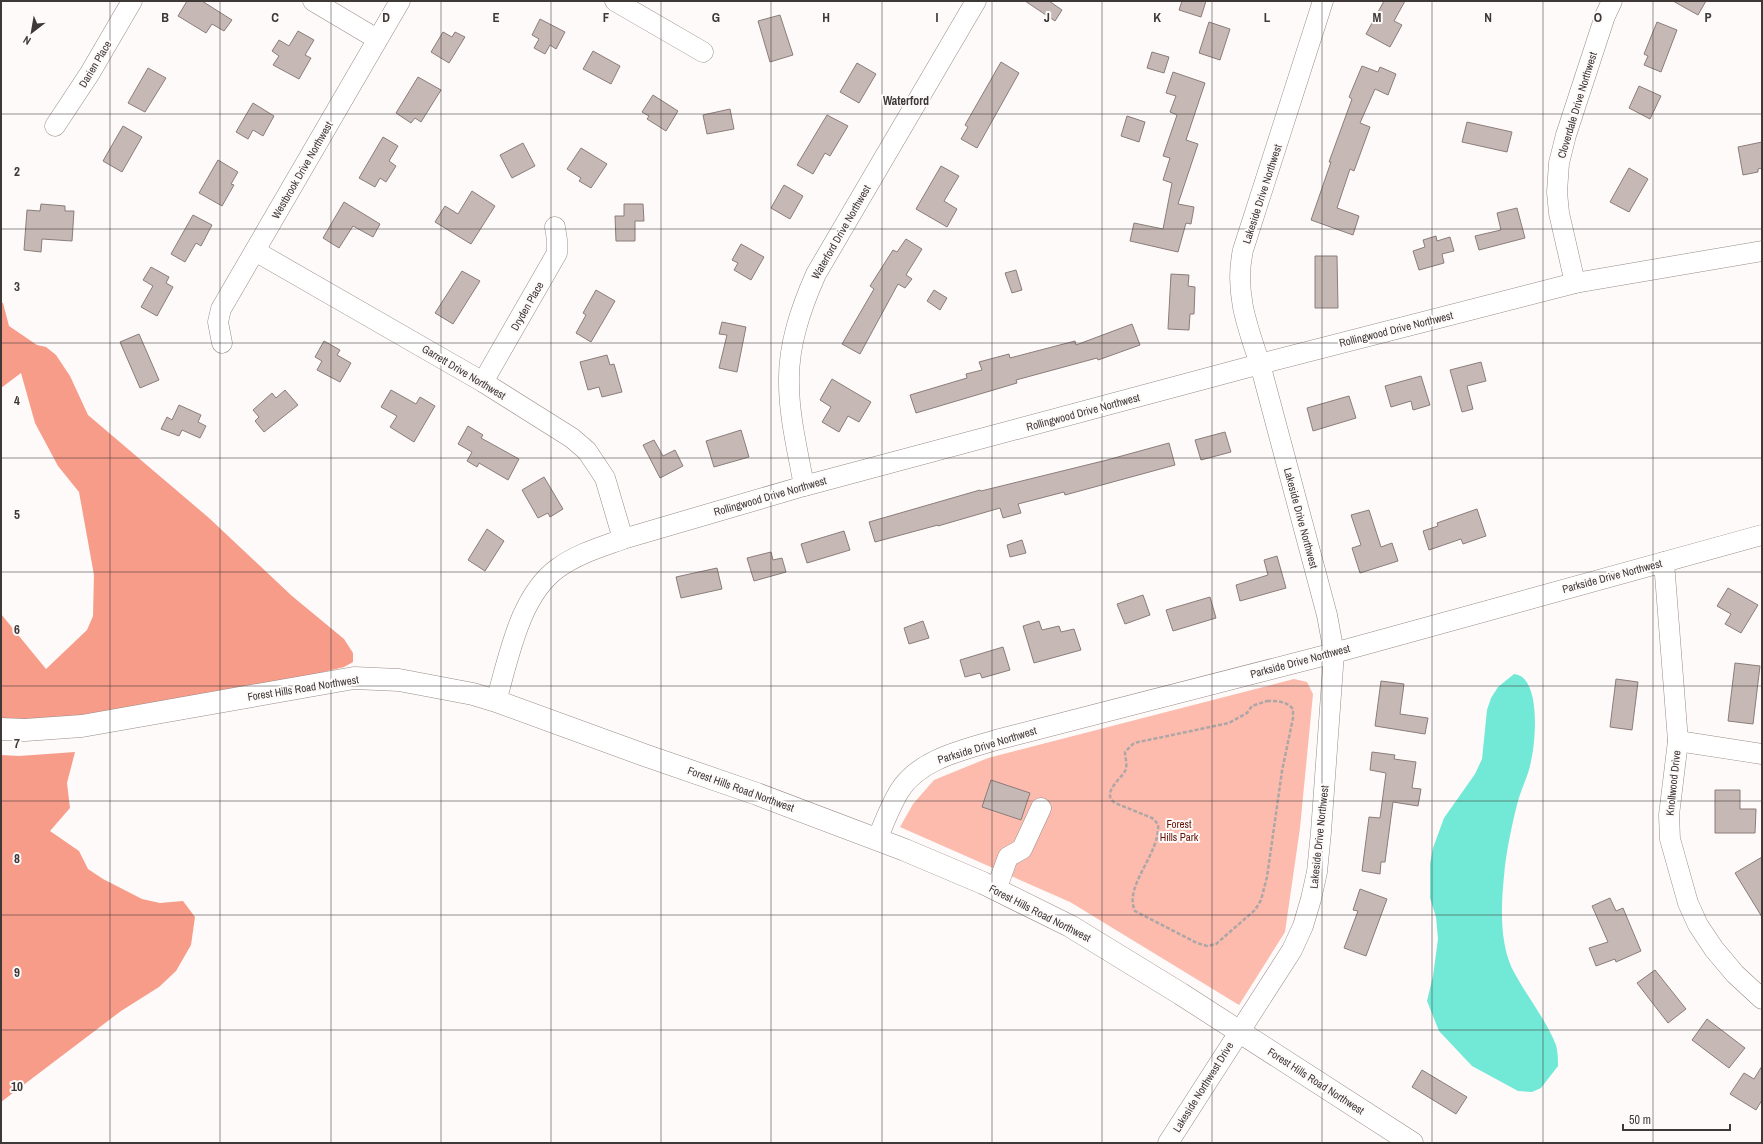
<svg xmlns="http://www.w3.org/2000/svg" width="1763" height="1144" font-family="'Archivo Narrow',sans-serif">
<rect width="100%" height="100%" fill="#fdfaf9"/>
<polygon fill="#fcbbad" points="1294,679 1307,682 1313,694 1300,828 1285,932 1239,1005 1070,902 900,827 913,804 934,780 988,758"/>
<g fill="#f69c89">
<polygon points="1,302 3,303 9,326 37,345 46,347 56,355 70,376 88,415 209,518 292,596 344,639 353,653 353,662 344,667 291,680 95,718 1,721 1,614 46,669 87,630 93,616 94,575 79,492 58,466 35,423 21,373 1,388"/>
<polygon points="75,752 67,783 70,808 50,831 79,851 88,869 103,879 142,899 160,903 183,901 195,917 191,945 176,971 159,987 121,1011 1,1102 1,755 19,756"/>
</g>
<path fill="#72e9d6" d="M1514,674c27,2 22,67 17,87 -2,13 -9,26 -13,40 -6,23 -12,51 -14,75 -3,31 -5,70 11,98 13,24 31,46 41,71 2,7 2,15 2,21l-17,22 -9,4 -14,-1 -46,-25 -33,-35 -12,-30 6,-25 5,-37 -2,-22 -6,-19v-34l3,-16 11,-30 31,-44 7,-15 5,-49 4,-12 7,-11z"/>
<g fill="#c6b8b4" stroke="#8b7d7a">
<polygon points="187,1 202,1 232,20 224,31 212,24 206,33 178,16"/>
<polygon points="1025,1 1049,1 1062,10 1055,21"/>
<polygon points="1182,1 1206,1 1201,17 1179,10"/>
<polygon points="1384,1 1405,1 1394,21 1402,25 1390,47 1366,34"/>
<polygon points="1673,1 1706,1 1698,15"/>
<polygon points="780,15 793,55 770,62 758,21"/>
<polygon points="540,19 565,32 556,49 550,45 545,54 534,48 539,39 532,35"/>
<polygon points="1209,22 1230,29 1220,60 1199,53"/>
<polygon points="1657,22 1677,30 1661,72 1644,65 1648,56 1644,54"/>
<polygon points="298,31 314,40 305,55 311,58 299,79 273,65 279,56 272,51 279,40 289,46"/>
<polygon points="443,32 452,37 455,32 465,37 449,63 431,52"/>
<polygon points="593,51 620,66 611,84 583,69"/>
<polygon points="1152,52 1169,57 1164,73 1147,68"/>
<polygon points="1001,62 1019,73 977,148 961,139 968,127 965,125"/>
<polygon points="857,63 876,74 859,103 840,92"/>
<polygon points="1362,66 1378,72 1380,67 1396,74 1388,95 1375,89 1360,123 1370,127 1354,171 1350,169 1337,208 1359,216 1353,235 1311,220 1331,162 1329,162 1352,99 1349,97"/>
<polygon points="148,68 166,78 145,112 128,103"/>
<polygon points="1173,72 1205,83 1186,140 1198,144 1178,204 1194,207 1191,224 1186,223 1178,252 1130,241 1134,223 1163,229 1172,183 1163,180 1170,158 1163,156 1177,115 1170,112 1176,96 1166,93"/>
<polygon points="418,77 441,90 421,122 415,118 411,123 396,113"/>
<polygon points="1639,86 1661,96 1650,119 1629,108"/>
<polygon points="653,95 678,111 666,131 647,119 649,116 642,112"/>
<polygon points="253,103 274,116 263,136 253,130 248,139 236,132"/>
<polygon points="730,109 734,129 707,134 703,115"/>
<polygon points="827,115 848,126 830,156 825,153 813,174 797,165"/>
<polygon points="1127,116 1145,122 1139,142 1121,136"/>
<polygon points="1467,122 1512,132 1507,152 1462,142"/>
<polygon points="123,126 142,137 122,172 103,161"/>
<polygon points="383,137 398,146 389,161 396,166 386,182 380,178 375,187 359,178"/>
<polygon points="1762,142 1762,168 1758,169 1758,172 1743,175 1738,147"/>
<polygon points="523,143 535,166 512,178 500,155"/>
<polygon points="581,148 607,164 591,188 579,181 581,178 567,169"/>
<polygon points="218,160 238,172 231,184 234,185 222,206 199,193"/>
<polygon points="941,166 959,176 944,201 957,209 947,227 916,209"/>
<polygon points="1629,168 1648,179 1629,212 1610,202"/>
<polygon points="784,185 803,196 790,219 771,208"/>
<polygon points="472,191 495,206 471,244 435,222 445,206 458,214"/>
<polygon points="344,202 380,224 373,237 353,226 339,248 323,238"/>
<polygon points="41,204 65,206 65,211 74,211 72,241 42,239 41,252 24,250 27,210 40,211"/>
<polygon points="624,204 643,204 644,221 635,221 635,241 616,241 615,216 624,216"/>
<polygon points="1517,208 1525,238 1479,250 1475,236 1501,230 1497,213"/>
<polygon points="193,215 212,225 201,246 196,243 185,262 171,254"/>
<polygon points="1436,236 1437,241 1450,237 1454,251 1442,254 1444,263 1419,270 1413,251 1425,247 1423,240"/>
<polygon points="906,239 922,249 906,275 912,279 905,288 898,284 860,354 842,344 874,289 870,286 893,250 897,252"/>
<polygon points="741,244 764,257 751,280 734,270 738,263 732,260"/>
<polygon points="1315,256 1337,256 1338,308 1315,308"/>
<polygon points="151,267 169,277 166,283 173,287 157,316 141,307 153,286 143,280"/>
<polygon points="1016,270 1022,290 1012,293 1005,273"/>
<polygon points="462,271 480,281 453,324 435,313"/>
<polygon points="1171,274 1189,275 1188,286 1195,287 1194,314 1190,314 1189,330 1168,329"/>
<polygon points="596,290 615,301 591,342 576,333 586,315 583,313"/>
<polygon points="934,290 947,298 940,310 927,301"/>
<polygon points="722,322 746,327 737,372 719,368 727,335 719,334"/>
<polygon points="1132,324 1140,345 1098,360 1097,358 1016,380 1017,383 916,413 910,395 967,378 966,374 982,370 979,362 1009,354 1010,358 1075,341 1076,345"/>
<polygon points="139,334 159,380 140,388 120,342"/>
<polygon points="324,341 340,350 337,355 351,363 340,382 317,370 322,361 315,357"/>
<polygon points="607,355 610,365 614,364 622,392 602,397 599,387 588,390 580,362"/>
<polygon points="1481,362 1486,381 1467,386 1473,409 1462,412 1450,370"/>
<polygon points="1421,376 1430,405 1413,410 1411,401 1391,407 1385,386"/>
<polygon points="832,379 871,402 859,422 848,416 839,432 822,422 831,407 820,400"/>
<polygon points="285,390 298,405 264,432 255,421 259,417 253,410 272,393 276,398"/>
<polygon points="391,390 416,404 420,397 435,406 414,442 390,427 397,416 381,407"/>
<polygon points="1349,396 1356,418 1313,431 1307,408"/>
<polygon points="179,405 201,415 198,422 206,426 200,438 182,430 179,436 161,429 167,417 172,420"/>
<polygon points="468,426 483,435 481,438 519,459 508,480 479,463 477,467 467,461 472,452 458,444"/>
<polygon points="741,430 749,457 714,467 706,441"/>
<polygon points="1225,432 1231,452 1201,460 1195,440"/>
<polygon points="654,440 663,456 675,450 683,466 660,478 643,445"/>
<polygon points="1169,443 1175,465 1065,495 1064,492 1018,504 1021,513 1003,518 1000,508 938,526 938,525 875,542 869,522 980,490 981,491 1107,460"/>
<polygon points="544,477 563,509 550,517 548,513 538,518 522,490"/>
<polygon points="1477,509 1486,536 1463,544 1461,539 1429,550 1423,531 1438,526 1437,523"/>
<polygon points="1369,510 1381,547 1392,543 1398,561 1360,573 1352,548 1361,545 1351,515"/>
<polygon points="487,529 504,541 485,571 468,560"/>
<polygon points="844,531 850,550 807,563 801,544"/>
<polygon points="1022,540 1026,553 1010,557 1007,545"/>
<polygon points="771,552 773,560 782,558 786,572 754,581 747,558"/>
<polygon points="1277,556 1286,588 1240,601 1236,585 1268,575 1264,560"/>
<polygon points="717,568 722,589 681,598 676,577"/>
<polygon points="1728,588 1758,605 1741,633 1725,624 1731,614 1717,606"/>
<polygon points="1143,595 1150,615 1125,624 1117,604"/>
<polygon points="1210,597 1216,618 1173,631 1166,610"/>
<polygon points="923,621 929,638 909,644 904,628"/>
<polygon points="1039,621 1042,630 1059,626 1061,632 1074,629 1081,650 1034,663 1023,626"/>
<polygon points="1003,647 1010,670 982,678 980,673 965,677 960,660"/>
<polygon points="1735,663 1760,666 1753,724 1728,721"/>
<polygon points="1616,679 1638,682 1632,730 1610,727"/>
<polygon points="1381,681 1404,684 1400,714 1428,718 1425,734 1375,726"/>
<polygon points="1372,752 1395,755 1394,759 1416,762 1412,788 1421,789 1418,806 1393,802 1385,862 1381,862 1380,874 1362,871 1369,817 1380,818 1386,773 1370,770"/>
<polygon points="991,780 1030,793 1021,820 982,807"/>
<polygon points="1715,790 1740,790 1740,809 1756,809 1755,833 1715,833"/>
<polygon points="1762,857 1762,917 1735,873"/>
<polygon points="1360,889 1387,899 1366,956 1344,948 1358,911 1353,910"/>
<polygon points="1610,898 1616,911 1623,908 1641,951 1616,962 1615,959 1596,966 1589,948 1608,942 1592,906"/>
<polygon points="1655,970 1686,1009 1668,1023 1637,983"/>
<polygon points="1707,1019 1745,1048 1729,1068 1692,1040"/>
<polygon points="1762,1066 1762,1100 1756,1110 1730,1094 1744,1073 1754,1079"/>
<polygon points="1422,1070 1467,1097 1456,1114 1412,1087"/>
</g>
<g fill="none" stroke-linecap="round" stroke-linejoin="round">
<g stroke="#998b87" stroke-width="21">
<g id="minor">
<polyline points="313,1 377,39"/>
<polyline points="615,1 703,52"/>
<polyline points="55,126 90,73 132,1"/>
<polyline points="255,251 483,382 572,438 587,451 605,478 623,539"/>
<polyline points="1575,283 1559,213 1557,192 1559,163 1566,135 1605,16 1612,1"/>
<polyline points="222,343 218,322 221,309 400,1"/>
<polyline points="483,382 557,253 557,240 555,227"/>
<path d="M804,486c-6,-34 -15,-69 -15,-103 -1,-38 12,-75 27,-109l160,-273"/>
<polyline points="1664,562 1678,741 1669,815 1670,839 1688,903 1698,925 1714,949 1735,974 1762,999"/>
<path d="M496,701c13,-43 23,-105 62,-133 19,-14 43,-21 65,-29l181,-53 456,-122 315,-81 187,-32"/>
<polyline points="1678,741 1762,754"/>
<path d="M877,840c7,-17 13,-34 23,-50 20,-31 63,-40 96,-50l338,-87 428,-118"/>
<polyline points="996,890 1008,857 1022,849 1041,808"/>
<path d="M1168,1143l124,-193 11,-24 8,-27 6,-27 4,-40 13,-179 -7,-38 -67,-251c-13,-38 -26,-73 -17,-114l80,-249"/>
</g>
</g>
<g stroke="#998b87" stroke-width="23">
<polyline id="major" points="1,729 25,730 82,726 354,678 399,680 473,694 496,701 647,756 757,794 905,850 983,883 1070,926 1181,994 1412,1143"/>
</g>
<path stroke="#aca7a6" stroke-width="2.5" stroke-dasharray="4 2" stroke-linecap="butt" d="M1267,701c10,0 19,0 26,8v9l-11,53 -15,106 -6,23 -6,10 -39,34 -9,2 -10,-3 -62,-32c-12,-25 26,-58 23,-87l-6,-6 -37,-15c-14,-10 5,-23 10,-32 3,-6 0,-13 0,-19l9,-9 95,-20 18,-10 5,-7z"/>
<use href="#minor" stroke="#fff" stroke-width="20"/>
<use href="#major" stroke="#fff" stroke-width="22"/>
</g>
<path fill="none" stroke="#3e3837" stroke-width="1" stroke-opacity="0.55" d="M110,1v1142M220,1v1142M331,1v1142M441,1v1142M551,1v1142M661,1v1142M771,1v1142M882,1v1142M992,1v1142M1102,1v1142M1212,1v1142M1322,1v1142M1432,1v1142M1543,1v1142M1653,1v1142M1,114h1761M1,229h1761M1,343h1761M1,458h1761M1,572h1761M1,686h1761M1,801h1761M1,915h1761M1,1030h1761"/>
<g text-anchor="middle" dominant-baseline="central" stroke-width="4" stroke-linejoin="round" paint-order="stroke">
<g font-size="11" fill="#3e3837" stroke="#fdfaf9">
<text transform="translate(95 64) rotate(-59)">Darien Place</text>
<text transform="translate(1577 105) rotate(-73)">Cloverdale Drive Northwest</text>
<text transform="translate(302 170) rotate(-60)">Westbrook Drive Northwest</text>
<text transform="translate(1262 194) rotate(-72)">Lakeside Drive Northwest</text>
<text transform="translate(841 232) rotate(-60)">Waterford Drive Northwest</text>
<text transform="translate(527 306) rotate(-60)">Dryden Place</text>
<text transform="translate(1396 329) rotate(-14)">Rollingwood Drive Northwest</text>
<text transform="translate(464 372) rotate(31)">Garrett Drive Northwest</text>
<text transform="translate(1083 412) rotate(-15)">Rollingwood Drive Northwest</text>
<text transform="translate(770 496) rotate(-16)">Rollingwood Drive Northwest</text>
<text transform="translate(1301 518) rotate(75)">Lakeside Drive Northwest</text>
<text transform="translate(1612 576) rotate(-15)">Parkside Drive Northwest</text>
<text transform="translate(1300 661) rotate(-15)">Parkside Drive Northwest</text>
<text transform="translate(303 688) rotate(-9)">Forest Hills Road Northwest</text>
<text transform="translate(987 745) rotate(-17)">Parkside Drive Northwest</text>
<text transform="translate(1673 783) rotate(-84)">Knollwood Drive</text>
<text transform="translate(741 789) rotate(20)">Forest Hills Road Northwest</text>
<text transform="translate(1319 837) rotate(-84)">Lakeside Drive Northwest</text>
<text transform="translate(1040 913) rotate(27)">Forest Hills Road Northwest</text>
<text transform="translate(1316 1081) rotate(33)">Forest Hills Road Northwest</text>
<text transform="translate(1203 1087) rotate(-58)">Lakeside Northwest Drive</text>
</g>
<g font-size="11" fill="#641608" stroke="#fdfaf9">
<text x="1179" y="824">Forest<tspan x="1179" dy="13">Hills Park</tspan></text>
</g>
<g font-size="12" font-weight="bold" fill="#3e3837" stroke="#fdfaf9">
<text x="906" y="101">Waterford</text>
</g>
</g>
<g font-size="13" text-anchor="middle" font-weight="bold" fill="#3e3837" stroke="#fdfaf9" stroke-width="4" stroke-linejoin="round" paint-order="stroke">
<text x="165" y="22">B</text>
<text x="275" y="22">C</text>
<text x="386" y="22">D</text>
<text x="496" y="22">E</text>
<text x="606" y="22">F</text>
<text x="716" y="22">G</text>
<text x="826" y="22">H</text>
<text x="937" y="22">I</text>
<text x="1047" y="22">J</text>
<text x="1157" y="22">K</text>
<text x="1267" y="22">L</text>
<text x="1377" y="22">M</text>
<text x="1488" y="22">N</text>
<text x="1598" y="22">O</text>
<text x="1708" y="22">P</text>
<text x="17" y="176">2</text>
<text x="17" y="291">3</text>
<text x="17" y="405">4</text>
<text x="17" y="519">5</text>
<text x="17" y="634">6</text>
<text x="17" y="748">7</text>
<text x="17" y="863">8</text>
<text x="17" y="977">9</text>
<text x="17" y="1091">10</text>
</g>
<rect width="1763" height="1144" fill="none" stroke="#3e3837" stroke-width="4"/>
<g transform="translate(32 32) rotate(211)" stroke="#fdfaf9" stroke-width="3" paint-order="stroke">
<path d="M0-3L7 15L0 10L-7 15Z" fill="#3e3837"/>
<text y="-6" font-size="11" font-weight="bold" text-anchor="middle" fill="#3e3837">N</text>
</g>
<path d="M1623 1124v6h107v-6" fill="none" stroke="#3e3837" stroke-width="2"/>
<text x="1629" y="1124" font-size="12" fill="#3e3837" stroke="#fdfaf9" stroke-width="3" paint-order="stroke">50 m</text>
</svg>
